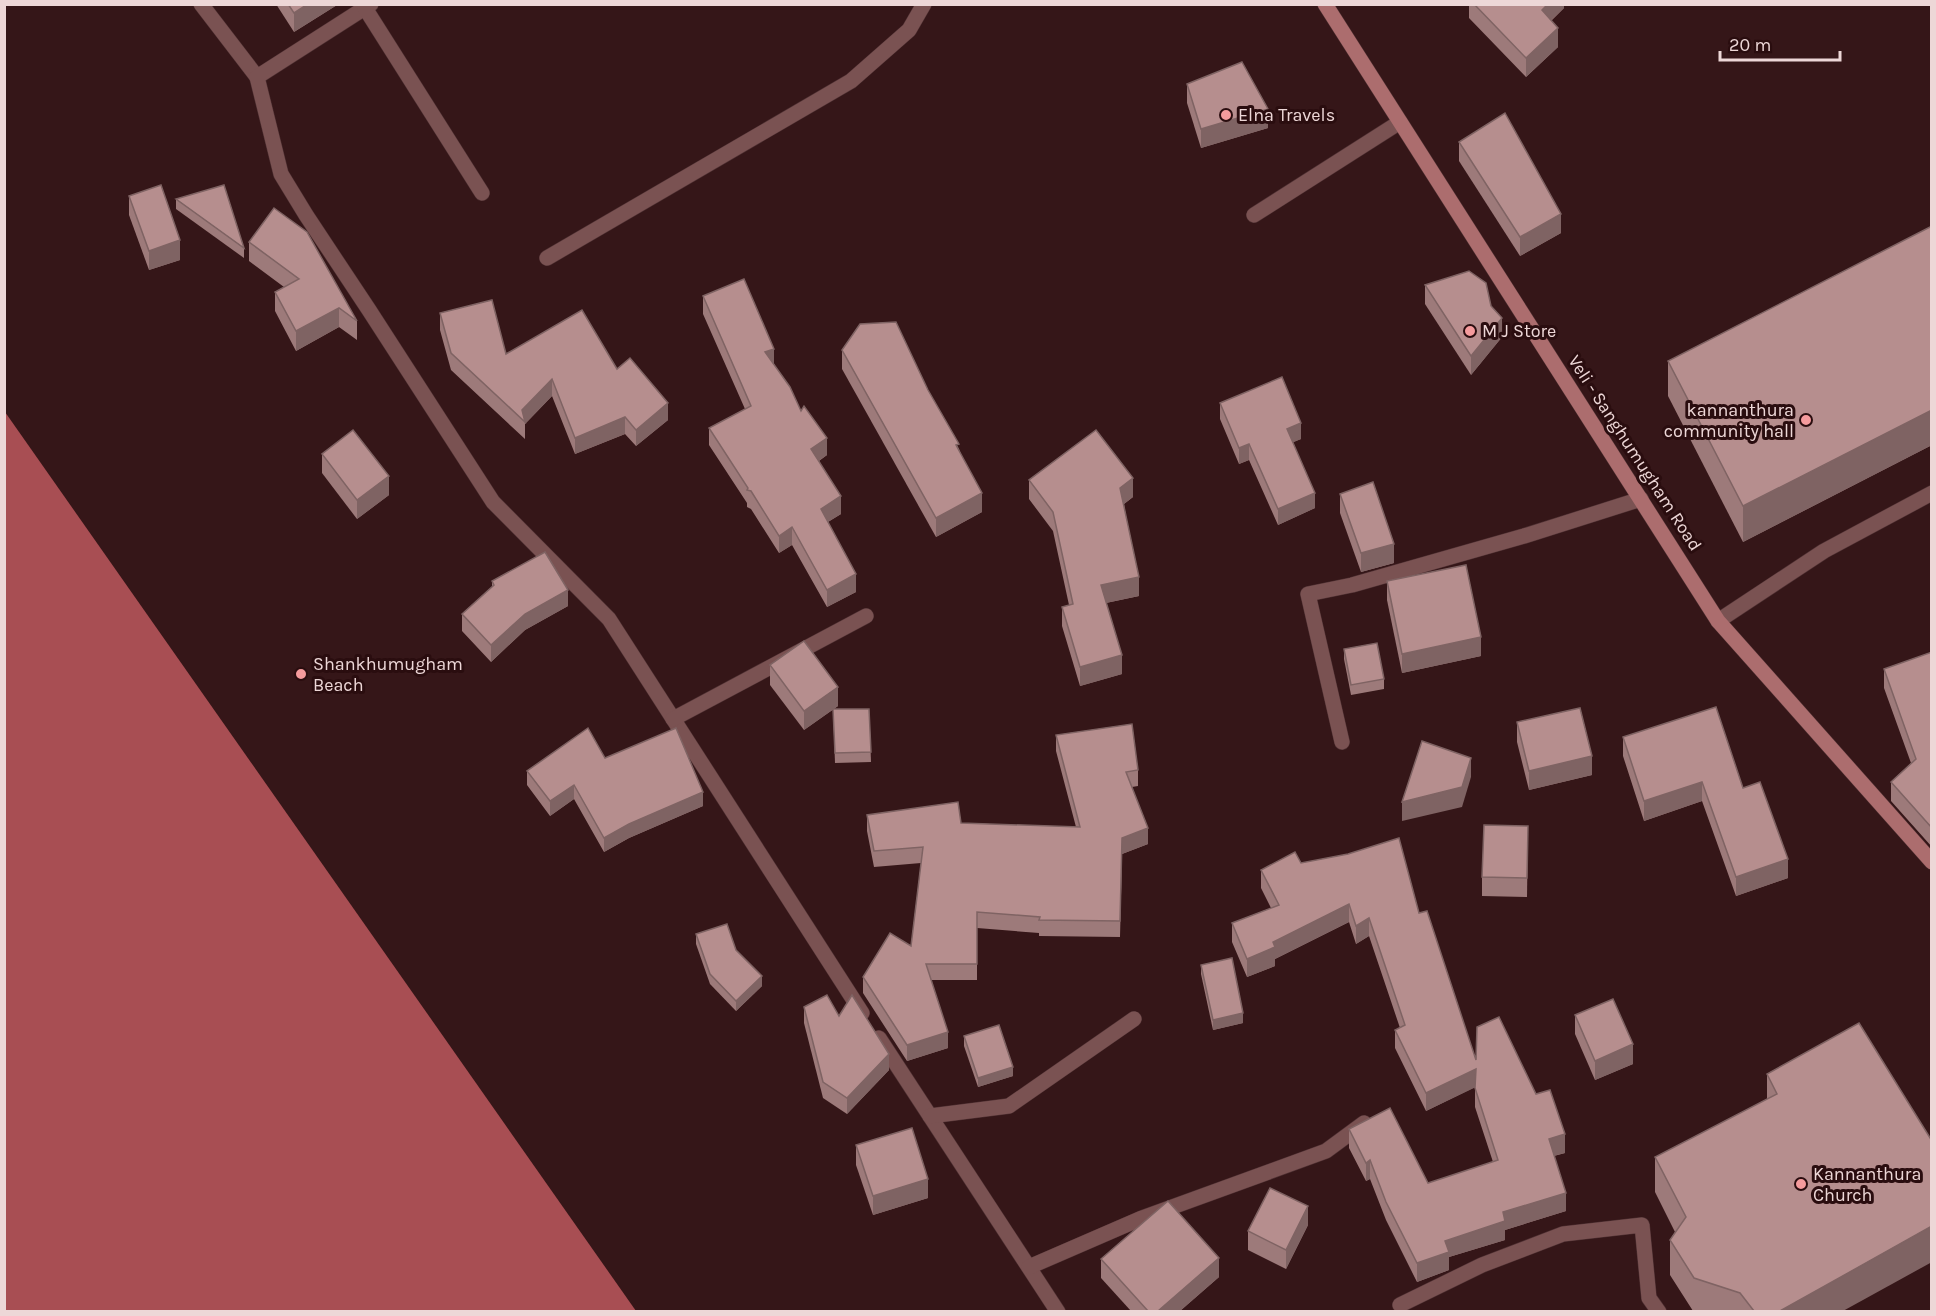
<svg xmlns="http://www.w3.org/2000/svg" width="1936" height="1316" font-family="Karla,sans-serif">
<rect width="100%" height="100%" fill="#351618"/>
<polygon fill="#a84e53" points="5,412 636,1311 5,1311"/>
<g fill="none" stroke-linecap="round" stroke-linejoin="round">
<g stroke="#4f3133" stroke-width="16">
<g id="minor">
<polyline points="201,4 257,77"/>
<polyline points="371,4 257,77 281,174 306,215 369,310 493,502 609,619 862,1013"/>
<polyline points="365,8 482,193"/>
<polyline points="1254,215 1400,122"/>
<polyline points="547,258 851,81 909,30 924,4"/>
<polyline points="1718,621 1824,551 1932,493"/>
<polyline points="673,719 866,616"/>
<polyline points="1342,742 1308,594 1352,585 1524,536 1641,499"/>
<polyline points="879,1038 1058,1312"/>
<polyline points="930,1116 1009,1106 1134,1019"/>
<polyline points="1029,1267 1142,1218 1326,1151 1364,1123"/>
<polyline points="1400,1305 1482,1265 1563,1234 1642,1225 1649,1298 1659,1312"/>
</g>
</g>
<g stroke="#4f3133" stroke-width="16">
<polyline id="secondary" points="1325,4 1718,621 1932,862"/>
</g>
<use href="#minor" stroke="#7a5252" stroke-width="15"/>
<use href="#secondary" stroke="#ac6d6e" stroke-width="15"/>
</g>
<g fill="#9d7a7a">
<polygon points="276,4 337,4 337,5 294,32"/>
<polygon points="1469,4 1564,4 1564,8 1551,21 1558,47 1526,77 1469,18"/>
<polygon points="1187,84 1268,128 1201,148 1187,103"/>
<polygon points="1459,142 1561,233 1520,256 1459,161"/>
<polygon points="129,196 180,260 149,270 129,215"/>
<polygon points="176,199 244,248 244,258 176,209"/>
<polygon points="1932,226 1932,445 1743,542 1668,396 1668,361"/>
<polygon points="249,242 357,321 357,340 339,327 296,351 275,311 275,292 284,287 249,261"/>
<polygon points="1425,285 1491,306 1502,337 1471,375 1425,304"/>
<polygon points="703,296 774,364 827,455 819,461 841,514 828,522 856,592 827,607 792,545 779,553 751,509 747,507 747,503 709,445 709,428 745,409 703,314"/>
<polygon points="440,313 506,354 617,369 668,420 636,446 625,434 575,454 552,396 525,424 525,439 451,370 440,330"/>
<polygon points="842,350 928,390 959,449 982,512 936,537 842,369"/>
<polygon points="1220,403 1301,439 1293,442 1315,508 1278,525 1249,460 1239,464 1220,419"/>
<polygon points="322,454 389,495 357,519 322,473"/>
<polygon points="1029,480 1133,497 1124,504 1139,596 1106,603 1122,674 1080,686 1062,626 1062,607 1069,605 1053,531 1029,499"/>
<polygon points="1340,494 1394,563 1361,572 1340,513"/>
<polygon points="492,581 568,606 525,630 491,662 462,631 462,614 492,587"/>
<polygon points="1387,581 1481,656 1402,673 1387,600"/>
<polygon points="1344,649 1384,679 1384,689 1351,695 1344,659"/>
<polygon points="1932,652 1932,847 1891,801 1891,782 1911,763 1884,688 1884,669"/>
<polygon points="770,665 838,706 804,730 770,685"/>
<polygon points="833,709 869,709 871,762 835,763"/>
<polygon points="1517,722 1592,775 1529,790 1517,742"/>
<polygon points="1056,735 1138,770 1138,786 1132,787 1148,844 1122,854 1120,937 1039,936 1039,933 977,928 977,980 931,980 948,1048 907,1061 863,993 863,977 911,946 921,863 874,867 867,831 867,815 961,823 1076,827 1056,751"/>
<polygon points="1623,737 1743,788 1788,878 1736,896 1702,801 1644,821 1623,756"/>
<polygon points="605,758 703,806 629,838 604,852 574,799 550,816 527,785 527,771"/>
<polygon points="1528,826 1527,897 1482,896 1482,877"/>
<polygon points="1301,863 1419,913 1476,1060 1565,1153 1554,1156 1566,1211 1505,1230 1505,1240 1449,1257 1449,1270 1417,1282 1386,1220 1370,1179 1366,1181 1349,1148 1349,1129 1428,1183 1493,1162 1475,1107 1475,1087 1426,1111 1395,1048 1395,1030 1400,1028 1369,936 1356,944 1349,922 1275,959 1275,966 1247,977 1232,942 1232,923 1271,908 1261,888 1261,870"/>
<polygon points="696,934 736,950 762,986 736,1011 710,984 696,944"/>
<polygon points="1201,965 1243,1023 1213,1030 1201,974"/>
<polygon points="804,1007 839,1016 889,1070 847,1114 823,1098 804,1023"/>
<polygon points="1575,1015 1633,1064 1595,1080 1575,1034"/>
<polygon points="1859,1023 1843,1311 1693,1311 1670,1275 1670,1240 1675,1232 1655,1192 1655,1157 1767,1099 1767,1074"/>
<polygon points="964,1036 1013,1076 978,1087 964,1046"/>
<polygon points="856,1145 928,1198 873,1215 856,1165"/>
<polygon points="1308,1225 1286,1269 1248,1250 1248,1231"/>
<polygon points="1101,1259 1219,1277 1180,1311 1131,1311 1101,1278"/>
</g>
<g fill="#7f6363">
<polygon points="308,4 337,5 294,32 294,13"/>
<polygon points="1548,4 1564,4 1564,8 1542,29 1542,10"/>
<polygon points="1558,28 1558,47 1526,77 1526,58"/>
<polygon points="1268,109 1268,128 1201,148 1201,129"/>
<polygon points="1561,214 1561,233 1520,256 1520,237"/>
<polygon points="180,240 180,260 149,270 149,251"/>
<polygon points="339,308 339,327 296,351 296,331"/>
<polygon points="1502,318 1502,337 1471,375 1471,356"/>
<polygon points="774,349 774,366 765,352"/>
<polygon points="552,379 552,396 525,424 522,410"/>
<polygon points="668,403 668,420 636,446 636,430"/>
<polygon points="1932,410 1932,445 1743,542 1743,506"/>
<polygon points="625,417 625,434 575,454 575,438"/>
<polygon points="1301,423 1301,439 1287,445 1287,429"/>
<polygon points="827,438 827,455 811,466 811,449"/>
<polygon points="1249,444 1249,460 1239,464 1239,448"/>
<polygon points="389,476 389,495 357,519 357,500"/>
<polygon points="1133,478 1133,497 1120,507 1120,488"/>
<polygon points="982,493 982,512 936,537 936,518"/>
<polygon points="1315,493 1315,508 1278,525 1278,509"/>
<polygon points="841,496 841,514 821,526 821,509"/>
<polygon points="792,527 792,545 779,553 779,536"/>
<polygon points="1394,544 1394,563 1361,572 1361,553"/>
<polygon points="856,574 856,592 827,607 827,590"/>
<polygon points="1139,577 1139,596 1101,604 1101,585"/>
<polygon points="568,590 568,606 525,630 491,662 491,645 525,614"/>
<polygon points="1481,637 1481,656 1402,673 1402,654"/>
<polygon points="1122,655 1122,674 1080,686 1080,667"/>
<polygon points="838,687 838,706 804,730 804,711"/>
<polygon points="1592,756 1592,775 1529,790 1529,771"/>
<polygon points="1471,758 1471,777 1462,807 1402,821 1402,802"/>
<polygon points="1702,782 1702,801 1644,821 1644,801"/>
<polygon points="574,785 574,799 550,816 550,801"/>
<polygon points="703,792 703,806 629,838 604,852 604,838 629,824"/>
<polygon points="1148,828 1148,844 1122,854 1120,937 1122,838"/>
<polygon points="1788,859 1788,878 1736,896 1736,877"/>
<polygon points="1349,904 1349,922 1275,959 1275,966 1247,977 1247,959 1273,942"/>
<polygon points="1369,918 1369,936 1356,944 1356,926"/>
<polygon points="762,976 762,986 736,1011 736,1001"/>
<polygon points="1243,1013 1243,1023 1213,1030 1213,1020"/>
<polygon points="948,1032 948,1048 907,1061 907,1045"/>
<polygon points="1633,1044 1633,1064 1595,1080 1595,1061"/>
<polygon points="889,1054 889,1070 847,1114 847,1098"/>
<polygon points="1013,1067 1013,1076 978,1087 978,1078"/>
<polygon points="1476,1069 1476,1087 1426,1111 1426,1093"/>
<polygon points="1565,1134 1565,1153 1549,1157 1549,1139"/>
<polygon points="1370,1160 1370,1179 1366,1181 1366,1163"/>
<polygon points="928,1179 928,1198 873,1215 873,1196"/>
<polygon points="1566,1193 1566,1211 1505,1230 1505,1240 1449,1257 1449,1270 1417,1282 1417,1263 1445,1241 1503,1212"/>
<polygon points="1308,1206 1308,1225 1286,1269 1286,1250"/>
<polygon points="1932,1226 1932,1262 1843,1311 1780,1311"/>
<polygon points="1219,1258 1219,1277 1180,1311 1158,1311"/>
</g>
<g fill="#b68e8e" stroke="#7f6363" stroke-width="1.5">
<polygon points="288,4 308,4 294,13"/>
<polygon points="1474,4 1548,4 1542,10 1558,28 1526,58"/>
<polygon points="1242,62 1268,109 1201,129 1187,84"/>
<polygon points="1505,113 1561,214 1520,237 1459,142"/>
<polygon points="161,185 180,240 149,251 129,196"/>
<polygon points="224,185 244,248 176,199"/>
<polygon points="274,208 307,232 357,321 339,308 296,331 275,292 299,279 249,242"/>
<polygon points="1932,226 1932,410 1743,506 1668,361"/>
<polygon points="1469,271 1486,283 1491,306 1502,318 1471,356 1425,285"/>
<polygon points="744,279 774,349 765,352 790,387 801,411 804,406 827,438 811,449 841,496 821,509 856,574 827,590 792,527 779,536 751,491 747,490 748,488 709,428 751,406 703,296"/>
<polygon points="492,300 506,354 582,310 617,369 630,358 668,403 636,430 625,417 575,438 552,379 522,410 525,422 451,353 440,313"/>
<polygon points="896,322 928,390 959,444 956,445 982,493 936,518 842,350 860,324"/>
<polygon points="1282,377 1301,423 1287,429 1315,493 1278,509 1249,444 1239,448 1220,403"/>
<polygon points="353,430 389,476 357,500 322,454"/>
<polygon points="1096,430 1133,478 1120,488 1139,577 1101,585 1122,655 1080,667 1062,607 1073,604 1053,512 1029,480"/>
<polygon points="1373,482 1394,544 1361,553 1340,494"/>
<polygon points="545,552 568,590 525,614 491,645 462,614 494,585 492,581"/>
<polygon points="1466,565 1481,637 1402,654 1387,581"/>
<polygon points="804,641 838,687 804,711 770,665"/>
<polygon points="1377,643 1384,679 1351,685 1344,649"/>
<polygon points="1932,652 1932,828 1891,782 1916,759 1884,669"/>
<polygon points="1716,707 1743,788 1760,782 1788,859 1736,877 1702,782 1644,801 1623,737"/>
<polygon points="1580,708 1592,756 1529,771 1517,722"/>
<polygon points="833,709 869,709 871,752 835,753"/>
<polygon points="1132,724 1138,770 1126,772 1148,828 1122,838 1120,921 1039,920 1040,917 977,912 977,964 926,964 948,1032 907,1045 863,977 890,933 911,946 923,847 874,851 867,815 958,802 961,823 1080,827 1056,735"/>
<polygon points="588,728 605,758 676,728 703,792 629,824 604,838 574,785 550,801 527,771"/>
<polygon points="1422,741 1471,758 1462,787 1402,802"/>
<polygon points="1484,825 1528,826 1527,878 1482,877"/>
<polygon points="1399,838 1419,913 1427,911 1476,1060 1477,1027 1499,1017 1536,1094 1550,1090 1565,1134 1549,1139 1566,1193 1503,1212 1505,1221 1445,1241 1449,1252 1417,1263 1386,1202 1370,1160 1366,1163 1349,1129 1390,1108 1428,1183 1498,1160 1475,1088 1476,1069 1426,1093 1395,1030 1405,1025 1369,918 1356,926 1349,904 1273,942 1275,947 1247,959 1232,923 1279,905 1261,870 1295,852 1301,863 1348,854"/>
<polygon points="727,924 736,950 762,976 736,1001 710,974 696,934"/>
<polygon points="1232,958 1243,1013 1213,1020 1201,965"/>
<polygon points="827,995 839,1016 852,995 889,1054 847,1098 823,1082 804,1007"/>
<polygon points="1613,999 1633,1044 1595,1061 1575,1015"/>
<polygon points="1859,1023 1932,1141 1932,1226 1780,1311 1754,1311 1740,1293 1694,1278 1670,1240 1686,1217 1655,1157 1777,1094 1767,1074"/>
<polygon points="999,1025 1013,1067 978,1078 964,1036"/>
<polygon points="912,1128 928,1179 873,1196 856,1145"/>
<polygon points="1270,1188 1308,1206 1286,1250 1248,1231"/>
<polygon points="1168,1201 1219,1258 1158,1311 1148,1311 1101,1259"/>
</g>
<g fill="#f59b9d" stroke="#2a0d0f" stroke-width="2">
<circle cx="1226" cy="115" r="6"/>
<circle cx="1470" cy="331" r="6"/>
<circle cx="1806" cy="420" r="6"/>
<circle cx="301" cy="674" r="6"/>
<circle cx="1801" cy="1184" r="6"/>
</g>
<g text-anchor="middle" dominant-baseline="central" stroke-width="6" stroke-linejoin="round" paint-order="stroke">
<g font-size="18" fill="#edd7d7" stroke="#2a0d0f" text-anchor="start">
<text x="1238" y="115">Elna Travels</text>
<text x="1482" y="331">M J Store</text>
<text x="1794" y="410" text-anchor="end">kannanthura<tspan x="1794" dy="21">community hall</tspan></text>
<text x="313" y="664">Shankhumugham<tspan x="313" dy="21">Beach</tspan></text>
<text x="1813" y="1174">Kannanthura<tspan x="1813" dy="21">Church</tspan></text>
</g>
<g font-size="18" fill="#edd7d7" stroke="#2a0d0f">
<text transform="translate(1635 453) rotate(57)">Veli - Sanghumugham Road</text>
</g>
</g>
<rect width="1936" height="1316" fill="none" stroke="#edd7d7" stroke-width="12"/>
<path d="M1720 51v9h120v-9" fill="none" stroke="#edd7d7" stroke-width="3"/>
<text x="1729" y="51" font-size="18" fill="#edd7d7" stroke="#2a0d0f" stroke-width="4.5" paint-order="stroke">20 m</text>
</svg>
